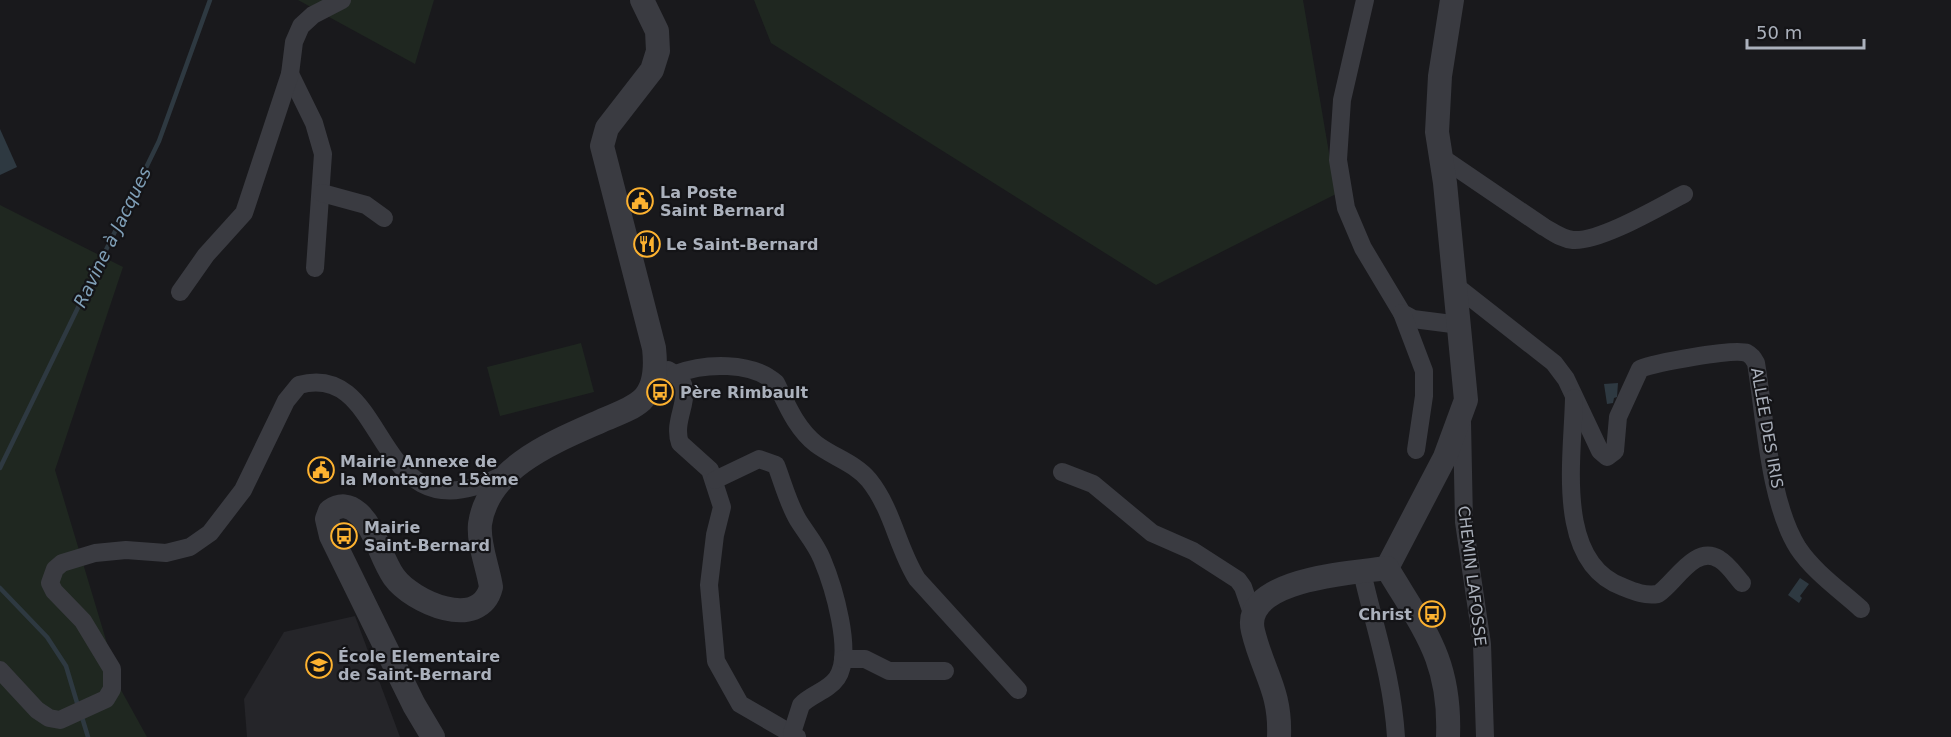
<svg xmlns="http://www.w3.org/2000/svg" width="1951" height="737" font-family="'DejaVu Sans',sans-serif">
<rect width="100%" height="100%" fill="#19191c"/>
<polygon fill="#252529" points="355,616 400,737 247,737 244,699 284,632"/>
<g fill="#1f2720">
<polygon points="298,0 434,0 415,64"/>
<polygon points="754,0 1303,0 1336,194 1156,285 771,43"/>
<polygon points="0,205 123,267 55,470 121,690 147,737 0,737"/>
<polygon points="581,343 594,392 500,416 487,367"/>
</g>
<g fill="#2e3941">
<polygon points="0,129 17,167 0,175"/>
<polygon points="1618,383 1617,397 1614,398 1613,403 1607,404 1604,384"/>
<polygon points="1800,578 1809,584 1800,596 1802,598 1799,603 1788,595"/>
</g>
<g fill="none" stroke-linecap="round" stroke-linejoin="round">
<g stroke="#2e3941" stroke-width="4.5">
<polyline points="0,468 159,141 210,0"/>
<polyline points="0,588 47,637 66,666 78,706"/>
<polyline points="81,714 88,737"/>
</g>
<g stroke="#3a3b41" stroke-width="18">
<polyline points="1365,0 1342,100 1338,160 1346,208 1363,248 1402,313 1413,319 1460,325"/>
<polyline points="290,74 314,123 323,154 315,268"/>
<path d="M1441,157l103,70c9,5 18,12 29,13 27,2 86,-33 111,-46"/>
<polyline points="322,193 366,205 384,218"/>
<path d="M1456,286l98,77 12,16 34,72 7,6 8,-6 3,-34 22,-48c14,-6 94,-21 107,-16 4,2 7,6 9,10 9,54 13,139 42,185 16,24 42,42 63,61"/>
<polyline points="180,292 206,255 244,213 290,74 294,42 301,26 313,15 342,0"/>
<polyline points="1402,313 1424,371 1424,396 1416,450"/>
<path d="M668,370c35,18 2,45 12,73l30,27 12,37 -7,28 -6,50 7,76 24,43 57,33"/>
<path d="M676,374c28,-11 76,-13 100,9 11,22 20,45 40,61 17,13 39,19 53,36 24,30 28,67 48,99l101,111"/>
<path d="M1574,398c-1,58 -20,164 49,189 12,5 22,9 35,7 17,-11 37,-50 61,-35 9,5 16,16 23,24"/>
<polyline points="1462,422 1464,522 1482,644 1485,737"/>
<polyline points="1062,472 1093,484 1152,533 1193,551 1238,580 1243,587 1252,613"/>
<path d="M715,480l44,-21 17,6c7,18 12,38 22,55 8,13 18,24 24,39 11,26 32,94 15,119 -9,13 -26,16 -36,27l-9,28"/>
<path d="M1362,572c13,58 30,103 34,165"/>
<polyline points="843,659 865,659 889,671 945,671"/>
<path d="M0,670l37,40 12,8 11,2 46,-21 6,-10v-20l-29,-48 -29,-30 -4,-8 5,-14 7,-6 33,-10 31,-3 40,3 24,-6 20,-14 33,-43 43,-89 13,-16c94,-26 70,159 204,90"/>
</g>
<g stroke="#3a3b41" stroke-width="24">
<polyline points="1387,568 1445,457 1466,400 1445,183 1437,132 1440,76 1452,0"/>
<path d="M433,737l-19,-32 -83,-169 -4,-17 3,-8c10,-7 19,-6 28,2 18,16 22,44 36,64 18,25 86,55 97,10 -3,-20 -13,-43 -11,-63 8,-57 76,-83 121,-103 13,-6 30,-11 41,-21 14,-13 14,-34 12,-52l-52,-202 5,-18 45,-58 6,-19 -1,-20 -15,-31"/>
<path d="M1279,737c2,-47 -16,-64 -26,-106 -13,-52 99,-58 134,-63 37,62 64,92 61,169"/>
</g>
</g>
<defs>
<g id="civic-ring" transform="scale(1.35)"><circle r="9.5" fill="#141417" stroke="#fdb230" stroke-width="1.5"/><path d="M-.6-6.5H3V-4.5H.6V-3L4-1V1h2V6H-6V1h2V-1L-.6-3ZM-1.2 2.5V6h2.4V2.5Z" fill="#fdb230"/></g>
<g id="restaurant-ring" transform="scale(1.35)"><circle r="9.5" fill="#141417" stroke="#fdb230" stroke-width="1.5"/><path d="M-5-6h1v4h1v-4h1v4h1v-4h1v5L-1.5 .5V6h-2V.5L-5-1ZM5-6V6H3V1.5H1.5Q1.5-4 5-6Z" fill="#fdb230"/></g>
<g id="bus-ring" transform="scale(1.35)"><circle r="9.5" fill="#141417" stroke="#fdb230" stroke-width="1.5"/><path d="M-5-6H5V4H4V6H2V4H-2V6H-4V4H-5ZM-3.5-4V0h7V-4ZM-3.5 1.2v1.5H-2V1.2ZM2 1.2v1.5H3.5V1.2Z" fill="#fdb230"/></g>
<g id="school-ring" transform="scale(1.35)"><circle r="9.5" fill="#141417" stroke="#fdb230" stroke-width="1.5"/><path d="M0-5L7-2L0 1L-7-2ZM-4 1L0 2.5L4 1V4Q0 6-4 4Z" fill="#fdb230"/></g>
</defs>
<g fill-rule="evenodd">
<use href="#civic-ring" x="640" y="201"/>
<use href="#restaurant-ring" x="647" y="244"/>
<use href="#bus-ring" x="660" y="392"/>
<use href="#civic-ring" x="321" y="470"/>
<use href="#bus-ring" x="344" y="536"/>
<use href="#bus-ring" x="1432" y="614"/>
<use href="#school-ring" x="319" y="665"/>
</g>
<g text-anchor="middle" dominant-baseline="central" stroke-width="4.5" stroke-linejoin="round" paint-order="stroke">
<g font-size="16" font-weight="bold" fill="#abb1bc" stroke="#141417" text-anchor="start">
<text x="660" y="192">La Poste<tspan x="660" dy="18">Saint Bernard</tspan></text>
<text x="666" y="244">Le Saint-Bernard</text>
<text x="680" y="392">Père Rimbault</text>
<text x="340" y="461">Mairie Annexe de<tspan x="340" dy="18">la Montagne 15ème</tspan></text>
<text x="364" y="527">Mairie<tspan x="364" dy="18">Saint-Bernard</tspan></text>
<text x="1412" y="614" text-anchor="end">Christ</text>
<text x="338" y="656">École Elementaire<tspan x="338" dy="18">de Saint-Bernard</tspan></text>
</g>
<g font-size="16" fill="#abb1bc" stroke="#141417">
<text transform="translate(1767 428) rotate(80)">ALLÉE DES IRIS</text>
<text transform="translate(1472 576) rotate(83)">CHEMIN LAFOSSE</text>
</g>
<g font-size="18" font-style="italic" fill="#80a0b8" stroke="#141417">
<text transform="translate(112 237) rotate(-64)">Ravine à Jacques</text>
</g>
</g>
<path d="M1747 39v9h117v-9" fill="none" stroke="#abb1bc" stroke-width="3"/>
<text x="1756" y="39" font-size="18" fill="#abb1bc" stroke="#141417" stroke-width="4.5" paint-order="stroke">50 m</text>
</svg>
